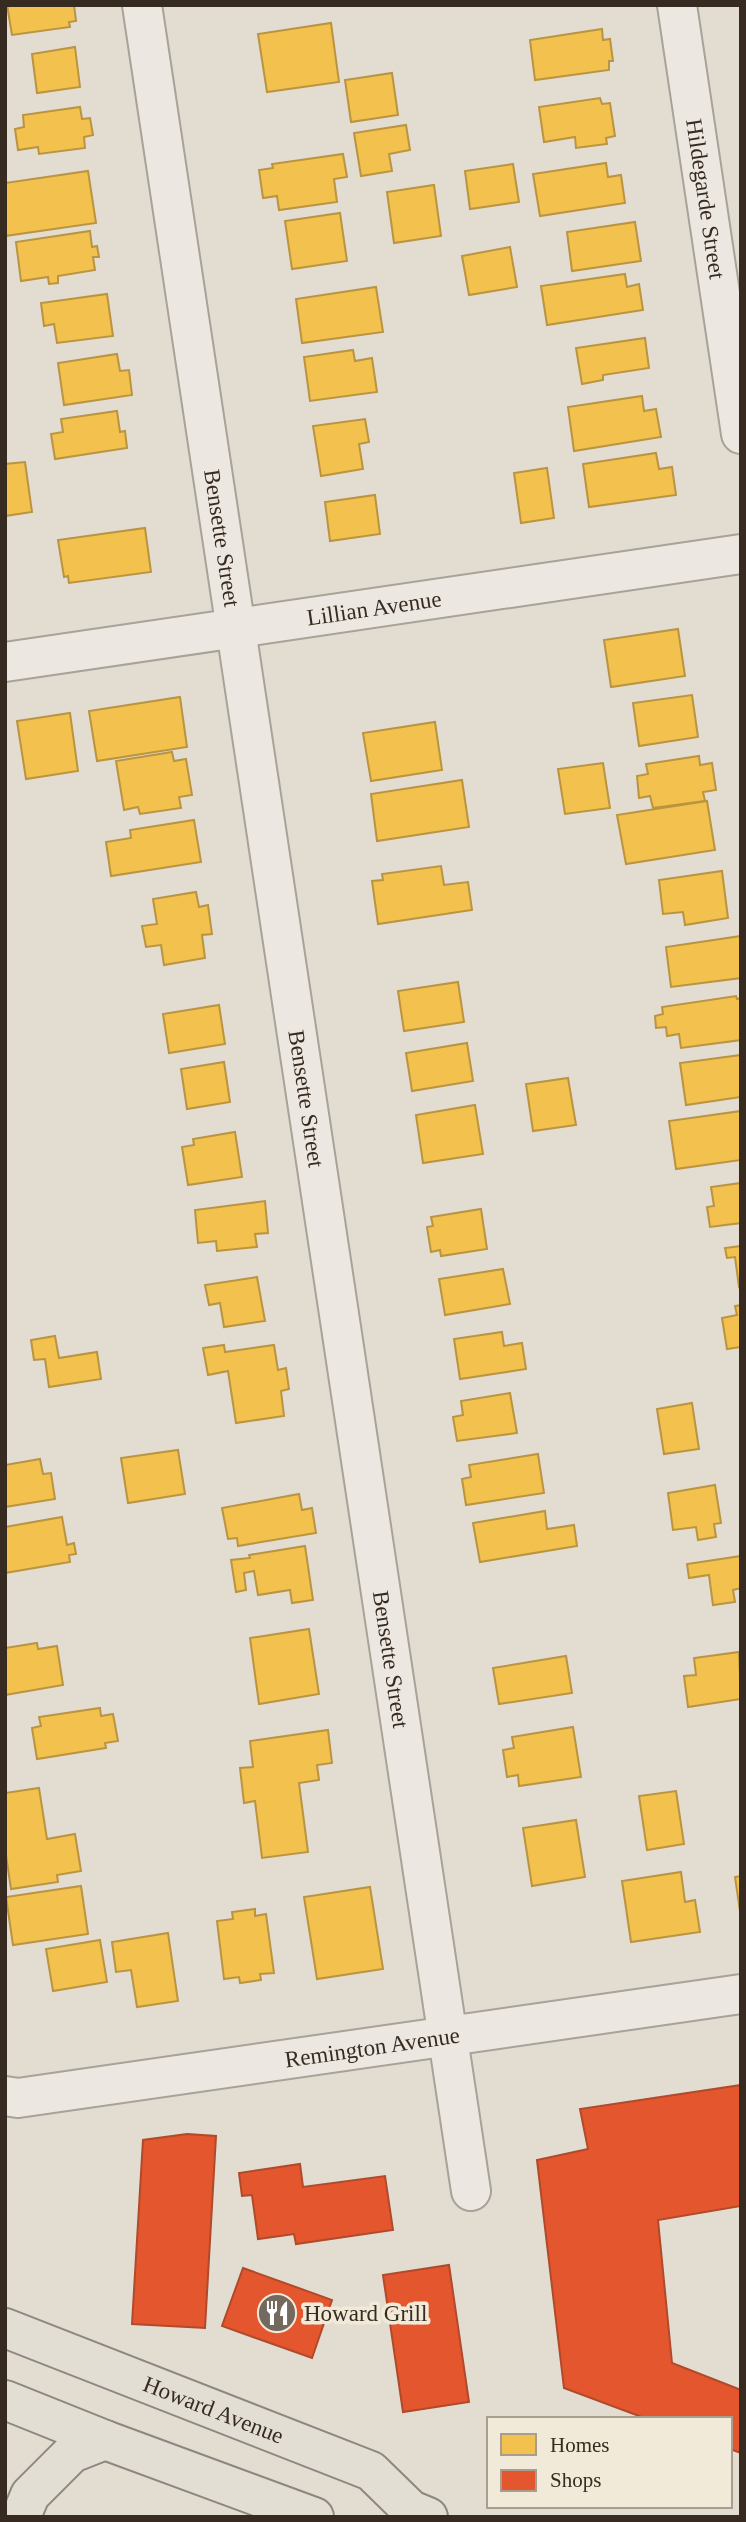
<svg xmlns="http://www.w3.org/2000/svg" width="746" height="2522" font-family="Georgia,serif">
<rect width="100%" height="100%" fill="#e2dcd1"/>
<g fill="#f2c14e" stroke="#ba9440" stroke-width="2">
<polygon points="7,5 74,5 76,21 69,22 70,27 12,35"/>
<polygon points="331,23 339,82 267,92 258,34"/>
<polygon points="602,29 603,40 610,39 613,61 609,61 609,70 535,80 530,40"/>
<polygon points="75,47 80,87 37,93 32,54"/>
<polygon points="392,73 398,115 351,122 345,80"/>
<polygon points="600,98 602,104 610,103 615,136 606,138 607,144 576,148 575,137 544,142 539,107"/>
<polygon points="80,107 82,119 90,118 93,135 84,137 85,148 39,154 38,147 18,150 15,129 24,127 23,115"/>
<polygon points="406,125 410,150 389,154 392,171 361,176 354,133"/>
<polygon points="343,154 347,177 334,179 337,202 279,210 277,196 263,198 259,170 273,168 272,164"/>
<polygon points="606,163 608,177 621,175 625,203 540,216 533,174"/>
<polygon points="513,164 519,202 470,209 465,171"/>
<polygon points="88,171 96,223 5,236 5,183"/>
<polygon points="434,185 441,236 394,243 387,192"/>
<polygon points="340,213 347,261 292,269 285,221"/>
<polygon points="635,222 641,261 572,271 567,232"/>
<polygon points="90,231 92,247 97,246 99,257 93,257 95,270 58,276 58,283 49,284 48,277 21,281 16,242"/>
<polygon points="510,247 517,287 469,295 462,256"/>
<polygon points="625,274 627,287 639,284 643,310 547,325 541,286"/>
<polygon points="376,287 383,332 302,343 296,299"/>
<polygon points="107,294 113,336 57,343 54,324 44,326 41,303"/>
<polygon points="645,338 649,368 603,375 603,380 582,384 576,348"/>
<polygon points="353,350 355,361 372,358 377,392 310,401 304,357"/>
<polygon points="117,354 120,371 129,370 132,395 64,405 58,363"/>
<polygon points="642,396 644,411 656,409 661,437 574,451 568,407"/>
<polygon points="117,411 120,432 125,431 127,448 55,459 51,434 63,432 61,419"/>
<polygon points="365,419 369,442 359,444 363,469 321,476 313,426"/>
<polygon points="656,453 659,469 672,467 676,495 589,507 583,464"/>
<polygon points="25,462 32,512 5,516 5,464"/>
<polygon points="547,468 554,518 521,523 514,473"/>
<polygon points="375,495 380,534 330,541 325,502"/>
<polygon points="145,528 151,572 69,583 68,576 64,577 58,540"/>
<polygon points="678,629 685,676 611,687 604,640"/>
<polygon points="692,695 698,737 639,746 633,703"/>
<polygon points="180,697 187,747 97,761 89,711"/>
<polygon points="70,713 78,771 26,779 17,721"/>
<polygon points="435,722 442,770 371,781 363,733"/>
<polygon points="172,752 174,761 186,759 192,795 179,797 181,808 140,814 138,807 124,810 116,761"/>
<polygon points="699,756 700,765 712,763 716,790 703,792 705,801 653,808 650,796 639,798 637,776 648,774 646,764"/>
<polygon points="603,763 610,808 565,814 558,769"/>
<polygon points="462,780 469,827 377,841 371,794"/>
<polygon points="707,801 715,850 626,864 617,815"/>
<polygon points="194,820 201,862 111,876 106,842 131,838 130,830"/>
<polygon points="441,866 444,885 468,882 472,910 378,924 372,881 383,880 382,874"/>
<polygon points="722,871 728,918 685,925 683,912 663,914 659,880"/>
<polygon points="196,892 199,907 208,905 212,934 202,935 205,958 164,965 161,945 146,947 142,926 157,924 153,899"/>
<polygon points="741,936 741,978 671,987 666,947"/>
<polygon points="458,982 464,1022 404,1031 398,991"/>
<polygon points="736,996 737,999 741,998 741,1040 681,1048 679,1034 667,1036 666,1027 656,1028 655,1016 663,1014 662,1007"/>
<polygon points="219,1005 225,1044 169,1053 163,1014"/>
<polygon points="467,1043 473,1081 412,1091 406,1053"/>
<polygon points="741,1055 741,1097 686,1105 680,1063"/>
<polygon points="224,1062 230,1102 187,1109 181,1069"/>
<polygon points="568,1078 576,1125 533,1131 526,1084"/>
<polygon points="475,1105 483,1154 423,1163 416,1115"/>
<polygon points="741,1111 741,1160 676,1169 669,1121"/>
<polygon points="235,1132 242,1177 188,1185 182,1147 194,1145 193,1139"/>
<polygon points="741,1183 741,1223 710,1227 707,1207 714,1206 711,1187"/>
<polygon points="265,1201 268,1233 255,1234 257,1247 217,1251 216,1241 198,1243 195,1210"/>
<polygon points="481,1209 487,1249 441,1256 440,1250 431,1252 427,1227 433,1226 431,1217"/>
<polygon points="741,1246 741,1286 739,1287 735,1257 727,1258 725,1248"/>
<polygon points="503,1269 510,1304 445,1315 439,1279"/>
<polygon points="257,1277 265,1321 224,1327 220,1303 209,1305 205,1285"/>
<polygon points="741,1305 741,1347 727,1349 722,1318 737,1315 735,1306"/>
<polygon points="502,1332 504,1346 522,1343 526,1369 460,1379 454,1339"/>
<polygon points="55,1336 59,1358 97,1352 101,1379 49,1387 45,1359 34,1360 31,1340"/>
<polygon points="224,1345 225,1352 274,1345 278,1370 286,1368 289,1389 281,1391 284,1416 236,1423 228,1371 208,1375 203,1348"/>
<polygon points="510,1393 517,1433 457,1441 453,1417 463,1415 461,1401"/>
<polygon points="692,1403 699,1449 664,1454 657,1409"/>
<polygon points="178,1450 185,1494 128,1503 121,1458"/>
<polygon points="538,1454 544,1493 466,1505 462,1479 471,1477 469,1465"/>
<polygon points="40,1459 43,1474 51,1473 55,1499 5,1507 5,1465"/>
<polygon points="715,1485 721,1523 714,1524 716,1537 698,1540 696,1527 673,1530 668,1493"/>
<polygon points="299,1494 302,1510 312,1508 316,1533 238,1546 237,1538 228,1539 222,1508"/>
<polygon points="545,1511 547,1529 574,1525 577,1546 480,1562 473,1523"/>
<polygon points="62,1517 67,1545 74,1543 76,1554 69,1555 70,1562 5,1573 5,1527"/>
<polygon points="305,1546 313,1600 292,1603 290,1590 258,1595 254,1571 244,1573 246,1590 236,1592 231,1560 250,1558 249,1555"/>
<polygon points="741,1556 741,1588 733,1590 735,1602 713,1605 709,1575 689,1578 687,1564"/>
<polygon points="309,1629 319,1694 259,1704 250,1638"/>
<polygon points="37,1643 38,1649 57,1646 63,1685 5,1695 5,1648"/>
<polygon points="739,1652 741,1699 688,1707 684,1676 696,1675 694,1658"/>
<polygon points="566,1656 572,1693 499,1704 493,1668"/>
<polygon points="100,1708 101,1716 113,1714 118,1741 105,1743 106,1748 37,1759 32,1728 41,1726 39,1717"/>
<polygon points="573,1727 581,1777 519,1786 518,1775 507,1777 503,1750 514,1748 512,1737"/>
<polygon points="328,1730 332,1763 317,1765 319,1780 299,1783 308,1852 262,1858 255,1801 244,1803 240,1768 253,1767 250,1741"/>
<polygon points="39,1788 47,1839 75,1834 81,1871 57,1875 58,1882 11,1889 5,1849 5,1793"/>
<polygon points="676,1791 684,1844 647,1850 639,1796"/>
<polygon points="576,1820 585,1877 532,1886 523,1828"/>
<polygon points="681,1872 685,1902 695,1900 700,1932 631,1942 622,1881"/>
<polygon points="741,1876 741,1918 735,1877"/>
<polygon points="81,1886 88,1934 13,1945 6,1897"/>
<polygon points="370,1887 383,1969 317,1979 304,1897"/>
<polygon points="255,1909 255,1916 266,1914 274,1973 260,1974 261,1980 240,1983 239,1977 224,1979 217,1921 233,1919 232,1912"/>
<polygon points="168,1933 178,2001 137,2007 131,1970 116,1972 112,1942"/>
<polygon points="100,1940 107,1982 53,1991 46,1949"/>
</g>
<g fill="#e4572e" stroke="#b04a2a" stroke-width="2">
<polygon points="741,2085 741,2206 658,2220 672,2363 741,2390 741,2453 730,2449 730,2419 647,2419 564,2388 537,2160 588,2149 580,2109"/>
<polygon points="187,2134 216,2136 205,2328 132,2324 143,2140"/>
<polygon points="300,2164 303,2187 385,2176 393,2230 296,2244 294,2234 258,2239 252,2195 242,2196 239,2173"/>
<polygon points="449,2265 469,2402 403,2412 383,2275"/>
<polygon points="243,2268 332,2300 312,2358 222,2326"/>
</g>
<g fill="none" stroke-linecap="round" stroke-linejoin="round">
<g stroke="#a8a299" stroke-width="42">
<g id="minor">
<path id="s1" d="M142,5l329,2186"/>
<path id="s2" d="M677,5l64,429"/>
<path id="s3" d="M5,662l736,-108"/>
<path id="s4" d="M5,2096l13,2 723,-104"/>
</g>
</g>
<g stroke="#8e8780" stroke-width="42">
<g id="major">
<path id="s5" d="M5,2328l366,143 40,39 17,7"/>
<polyline points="5,2400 105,2440 314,2517"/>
<polyline points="21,2517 30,2495 72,2453 105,2440"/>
</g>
</g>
<use href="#minor" stroke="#ece8e1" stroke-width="38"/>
<use href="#major" stroke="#e3ded4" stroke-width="38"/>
</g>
<defs>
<g id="restaurant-disc" transform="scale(2.0125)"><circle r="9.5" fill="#73695f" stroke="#f2ead8"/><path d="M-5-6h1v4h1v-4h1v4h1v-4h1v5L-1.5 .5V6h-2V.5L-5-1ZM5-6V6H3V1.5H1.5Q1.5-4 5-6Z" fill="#fff"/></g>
</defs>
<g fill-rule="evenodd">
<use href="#restaurant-disc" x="277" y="2313"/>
</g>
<g text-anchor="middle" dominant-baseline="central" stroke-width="7" stroke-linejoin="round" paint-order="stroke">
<g font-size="23" fill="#372b21" stroke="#f2ead8">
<text stroke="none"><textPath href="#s2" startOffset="196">Hildegarde Street</textPath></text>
<text stroke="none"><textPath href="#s1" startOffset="539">Bensette Street</textPath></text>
<text stroke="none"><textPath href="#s3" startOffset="373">Lillian Avenue</textPath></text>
<text stroke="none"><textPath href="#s1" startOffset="1106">Bensette Street</textPath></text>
<text stroke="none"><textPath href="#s1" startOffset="1673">Bensette Street</textPath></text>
<text stroke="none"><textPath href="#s4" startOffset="371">Remington Avenue</textPath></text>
<text stroke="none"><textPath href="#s5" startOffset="224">Howard Avenue</textPath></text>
</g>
<g font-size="23" fill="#372b21" stroke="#f2ead8" text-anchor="start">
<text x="304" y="2313">Howard Grill</text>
</g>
</g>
<rect width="746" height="2522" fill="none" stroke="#372b21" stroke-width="14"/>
<rect x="487" y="2417" width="245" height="91" fill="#f2ead8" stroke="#a79e8f" stroke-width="2"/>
<rect x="501" y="2434" width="35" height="21" fill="#f2c14e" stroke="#a79e8f" stroke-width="2"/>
<text x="550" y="2452" font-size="21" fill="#372b21">Homes</text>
<rect x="501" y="2470" width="35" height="21" fill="#e4572e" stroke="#a79e8f" stroke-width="2"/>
<text x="550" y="2487" font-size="21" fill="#372b21">Shops</text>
</svg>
